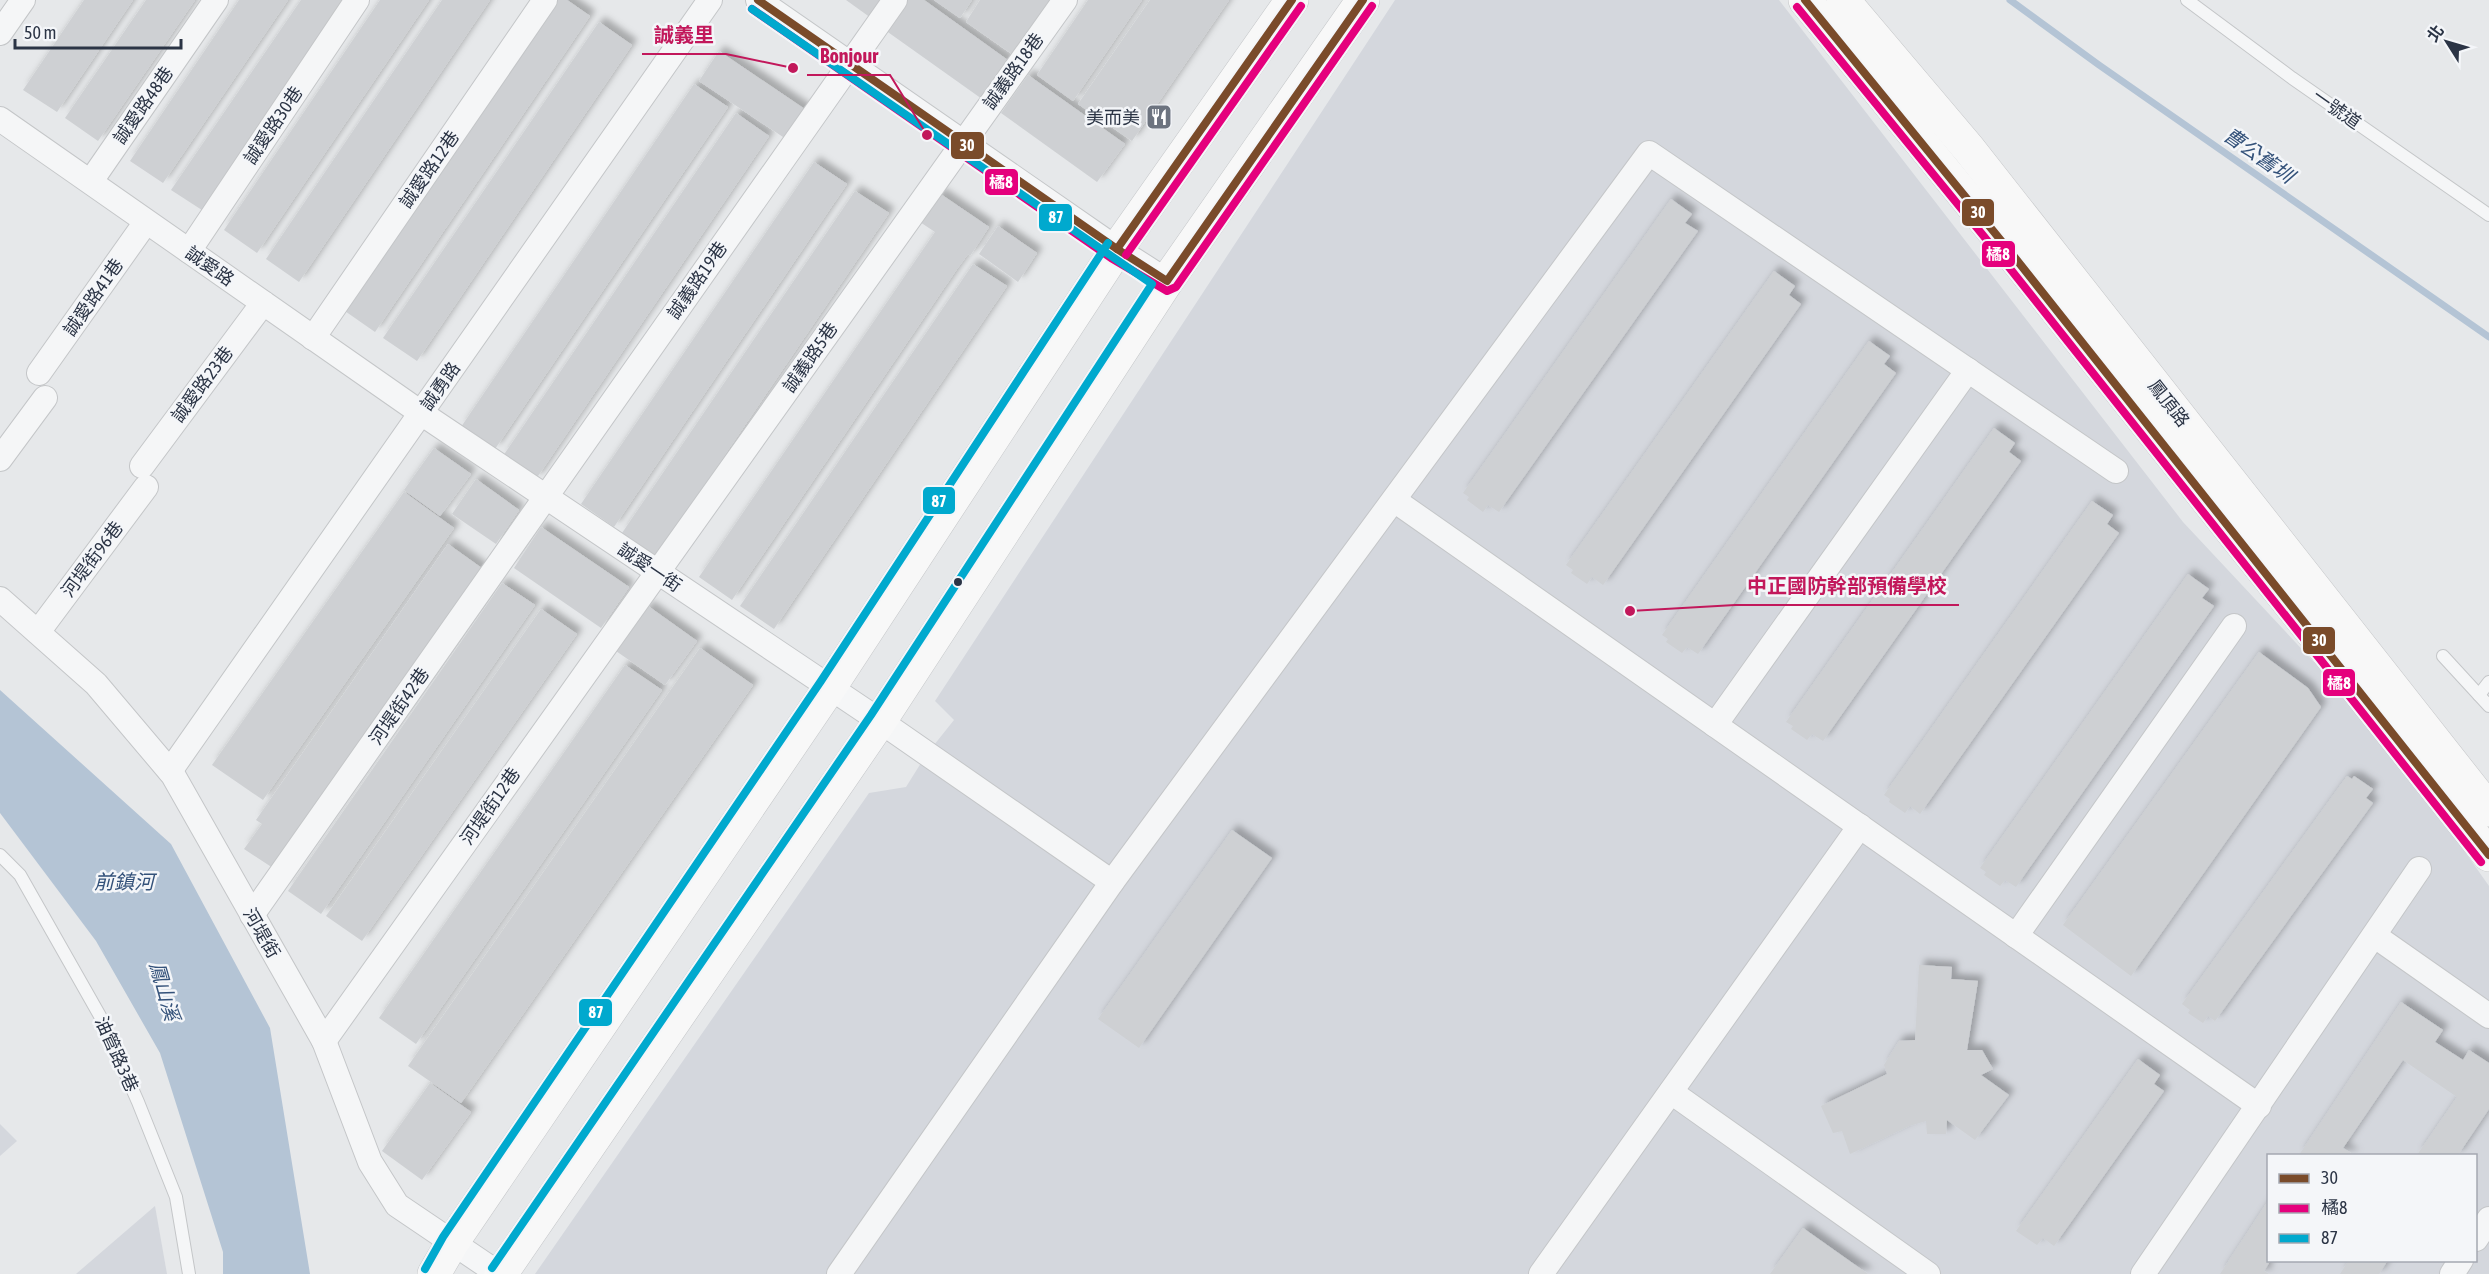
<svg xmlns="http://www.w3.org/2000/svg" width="2489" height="1274" font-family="'Asap Condensed','Noto Sans TC',sans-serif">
<defs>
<filter id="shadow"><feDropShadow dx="5.5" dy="-5.5" stdDeviation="3" flood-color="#0004"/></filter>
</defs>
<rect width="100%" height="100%" fill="#e6e8ea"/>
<g fill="#d4d7dd" fill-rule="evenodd">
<path d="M1395,0h384l404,522 201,215 105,149v388h-1954l334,-481 37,-6 20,-32 28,-35 -19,-19zM2268,1156h208v104h-208z"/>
<polygon points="0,1124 17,1141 0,1156"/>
<polygon points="155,1206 167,1274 76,1274"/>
</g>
<polygon fill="#b4c4d5" points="0,690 171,844 270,1028 310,1274 223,1274 223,1252 160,1053 96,941 0,813"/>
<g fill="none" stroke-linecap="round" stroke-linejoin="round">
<polyline stroke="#b4c4d5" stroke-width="7" points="2010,0 2099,65 2489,337"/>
</g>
<g fill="#ced0d3" filter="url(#shadow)">
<polygon points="84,0 133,0 57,112 23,90"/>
<polygon points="146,0 195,0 98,141 65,118"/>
<polygon points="239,0 288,0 163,183 130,161"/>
<polygon points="301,0 350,0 205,212 171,190"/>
<polygon points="380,0 429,0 257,253 224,230"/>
<polygon points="442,0 490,0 299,282 266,259"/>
<polygon points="552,0 567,0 590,16 375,332 342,309"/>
<polygon points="846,0 884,0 871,18"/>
<polygon points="907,0 924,0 1009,61 982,99 885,30"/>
<polygon points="934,0 972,0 960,18"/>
<polygon points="980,0 1060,0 1019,59 966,22"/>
<polygon points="1088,0 1142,0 1073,101 1037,75"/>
<polygon points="1150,0 1229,0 1132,141 1078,104"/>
<polygon points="599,22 632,45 417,361 383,338"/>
<polygon points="719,51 809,112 789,141 699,81"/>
<polygon points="1028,75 1125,144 1097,182 1001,113"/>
<polygon points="694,84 728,107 495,449 461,427"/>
<polygon points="736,113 769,136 536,479 503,456"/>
<polygon points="814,162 847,184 614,527 581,504"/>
<polygon points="855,191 889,213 656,556 622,533"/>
<polygon points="939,193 989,227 970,256 968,254 957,269 732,600 699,577 935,232 920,222"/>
<polygon points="1671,199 1692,214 1685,223 1698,231 1499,512 1488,505 1483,512 1467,500 1469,497 1463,493"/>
<polygon points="998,226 1037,253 1018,282 979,254"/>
<polygon points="973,264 1007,286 774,629 740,606"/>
<polygon points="1774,271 1795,286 1789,295 1801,304 1603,585 1592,577 1587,584 1571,573 1573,570 1566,565"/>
<polygon points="1869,341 1890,356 1884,364 1896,373 1698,654 1687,647 1682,653 1666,642 1668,639 1662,635"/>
<polygon points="1994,428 2015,443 2009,452 2021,461 1823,741 1812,734 1807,740 1791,729 1793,726 1786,722"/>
<polygon points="434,448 471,474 440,516 404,490"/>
<polygon points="476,479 519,510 496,544 452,514"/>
<polygon points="404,492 454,528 263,800 212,765"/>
<polygon points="2092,501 2113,515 2107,524 2119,533 1920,814 1910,806 1905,813 1889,802 1890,799 1884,795"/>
<polygon points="541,527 629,587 601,628 514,568"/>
<polygon points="448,544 483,569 273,868 244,849 262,824 256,820"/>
<polygon points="2188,574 2209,589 2202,598 2214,606 2016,887 2005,880 2000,886 1984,875 1986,872 1980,868"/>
<polygon points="502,583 535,605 321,914 288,891"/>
<polygon points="648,606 697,641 665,685 616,651"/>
<polygon points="541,609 577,634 362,941 326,916"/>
<polygon points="700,648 753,685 461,1103 408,1066"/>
<polygon points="2259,652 2308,688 2321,707 2131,976 2063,925"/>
<polygon points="625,665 662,690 416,1044 379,1018"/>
<polygon points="2347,776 2352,779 2354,776 2373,789 2366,798 2373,803 2215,1021 2208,1016 2203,1023 2188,1013 2190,1010 2182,1004"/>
<polygon points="1232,830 1272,858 1139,1048 1098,1019"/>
<polygon points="1919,965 1952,967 1951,979 1978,981 1967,1050 1982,1050 1993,1069 1981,1075 2009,1095 1975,1140 1947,1120 1946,1134 1927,1134 1926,1121 1909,1126 1850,1154 1842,1131 1833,1133 1821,1106 1887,1074 1884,1065 1899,1041 1915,1040"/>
<polygon points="2401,1002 2443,1030 2435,1042 2463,1060 2469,1050 2489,1063 2489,1109 2458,1155 2417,1155 2457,1097 2403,1060 2343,1148 2354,1155 2299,1155"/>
<polygon points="2138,1059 2160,1075 2154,1084 2164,1091 2054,1246 2043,1238 2037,1245 2016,1231"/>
<polygon points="430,1083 471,1112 422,1180 382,1151"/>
<polygon points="2268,1201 2268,1260 2271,1260 2264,1271 2269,1274 2220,1274"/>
<polygon points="1803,1228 1868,1274 1770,1274"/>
<polygon points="2349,1260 2388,1260 2379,1274 2340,1274"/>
</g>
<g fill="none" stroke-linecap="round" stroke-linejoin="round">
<g stroke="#c4c6c8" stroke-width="14">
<g id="lane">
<polyline points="2187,0 2292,78 2489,215"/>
<polyline points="2443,656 2489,706"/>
<polyline points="2479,695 2489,682"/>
<polyline points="0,855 20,875 100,1016 138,1102 176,1197 189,1274"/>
</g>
</g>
<g stroke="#c4c6c8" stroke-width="26">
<g id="street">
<polyline points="758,0 1117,249 1167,281"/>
<polyline points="0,33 23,0"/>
<polyline points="0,119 421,413 880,721 1112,882"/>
<polyline points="91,181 216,0"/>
<polyline points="189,251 357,0"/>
<polyline points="313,338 545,0"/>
<polyline points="39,373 146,222"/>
<polyline points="0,459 45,398"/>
<polyline points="142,466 263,303"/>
<polyline points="1394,500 2259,1106"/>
<polyline points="0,599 96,684 173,775 324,1041 370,1162 397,1205 499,1274"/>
<polyline points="38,632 146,487"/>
<polyline points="1715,725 1968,370"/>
<polyline points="170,771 710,0"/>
<polyline points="252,915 895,0"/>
<polyline points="2016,936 2234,626"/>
<polyline points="2375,936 2489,1016"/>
<polyline points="324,1041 1065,0"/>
<polyline points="1671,1092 1928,1274"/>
<polyline points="2476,1239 2489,1219"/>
<polyline points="839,1274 1112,882 1649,153 2116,471"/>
<polyline points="1541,1274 1860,826"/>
<polyline points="2143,1274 2419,869"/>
<polyline points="2452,1274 2461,1260"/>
</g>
</g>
<g stroke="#c4c6c8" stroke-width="34">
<g id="secondary">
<polyline points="1805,0 2012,254 2489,855"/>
<polyline points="1843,0 1969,149 2489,810"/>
<polyline points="434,1274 452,1243 830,687 1117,249 1292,0"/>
<polyline points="501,1274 880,721 1167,281 1363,0"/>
</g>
</g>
<use href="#lane" stroke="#f5f6f7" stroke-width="12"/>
<use href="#street" stroke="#f5f6f7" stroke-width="24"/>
<use href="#secondary" stroke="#f8f8f8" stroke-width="33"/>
<g stroke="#f4f6f9" stroke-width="12">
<g id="bus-1">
<polyline points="758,0 1117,249 1167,281 1363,0"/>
<polyline points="1805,0 2012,254 2489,855"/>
<polyline points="1117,249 1292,0"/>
</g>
</g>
<g stroke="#f4f6f9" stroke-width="12">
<g id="bus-2">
<polyline points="1797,7 2004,261 2481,862"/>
<polyline points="752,9 1111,258 1167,291 1176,287 1372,6"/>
<polyline points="1126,255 1301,6"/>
</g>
</g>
<g stroke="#f4f6f9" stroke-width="12">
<g id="bus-3">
<polyline points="492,1268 871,715 1152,284 752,9"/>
<polyline points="425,1269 443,1237 821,681 1108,243"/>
</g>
</g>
<use href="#bus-1" stroke="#7a4b2a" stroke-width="8"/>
<use href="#bus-2" stroke="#e5007d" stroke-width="8"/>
<use href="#bus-3" stroke="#00a9ce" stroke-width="8"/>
</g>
<defs>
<g id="restaurant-square" transform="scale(1.35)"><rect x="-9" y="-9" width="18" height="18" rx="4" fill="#6c737f" stroke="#f4f6f9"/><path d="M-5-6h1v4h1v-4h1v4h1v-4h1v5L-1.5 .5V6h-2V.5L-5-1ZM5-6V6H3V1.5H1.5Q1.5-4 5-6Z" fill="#fff"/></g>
</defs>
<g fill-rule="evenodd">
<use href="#restaurant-square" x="1159" y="117"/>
</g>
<circle fill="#2b3445" stroke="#f4f6f9" stroke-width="2" cx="958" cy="582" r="5"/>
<g text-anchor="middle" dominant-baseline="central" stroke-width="5" stroke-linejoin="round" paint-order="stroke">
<g font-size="18" fill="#2b3445" stroke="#f4f6f9">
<text transform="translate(1013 71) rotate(-54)">誠義路18巷</text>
<text transform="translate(143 105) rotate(-55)">誠愛路48巷</text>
<text transform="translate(2337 109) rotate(35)">一號道</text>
<text transform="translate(273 125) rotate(-56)">誠愛路30巷</text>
<text transform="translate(429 169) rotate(-55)">誠愛路12巷</text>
<text transform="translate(210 266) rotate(35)">誠愛路</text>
<text transform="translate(697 280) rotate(-55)">誠義路19巷</text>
<text transform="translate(93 297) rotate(-55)">誠愛路41巷</text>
<text transform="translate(810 357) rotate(-55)">誠義路5巷</text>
<text transform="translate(202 384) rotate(-53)">誠愛路23巷</text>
<text transform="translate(440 386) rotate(-55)">誠勇路</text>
<text transform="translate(2169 403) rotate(52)">鳳頂路</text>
<text transform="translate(92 559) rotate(-53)">河堤街96巷</text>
<text transform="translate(650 567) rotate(34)">誠愛一街</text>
<text transform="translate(399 706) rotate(-55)">河堤街42巷</text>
<text transform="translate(490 806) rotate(-55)">河堤街12巷</text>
<text transform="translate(262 933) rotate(60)">河堤街</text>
<text transform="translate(117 1054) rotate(66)">油管路3巷</text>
</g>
<g font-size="18" fill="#2b3445" stroke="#f4f6f9" text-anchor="end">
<text x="1140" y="117">美而美</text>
</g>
<g font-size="20" font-style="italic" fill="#34527a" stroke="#f4f6f9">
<text transform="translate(2259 155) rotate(35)">曹公舊圳</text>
<text x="124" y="881">前鎮河</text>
<text transform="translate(165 991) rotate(74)">鳳山溪</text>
</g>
</g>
<path fill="none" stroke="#c2185b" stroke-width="2" d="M793 68L726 54H642M927 135L890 75H807M1630 611L1735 605H1959"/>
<g fill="#c2185b" stroke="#f4f6f9" stroke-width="2">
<circle cx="793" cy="68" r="6"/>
<circle cx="927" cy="135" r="6"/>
<circle cx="1630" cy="611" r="6"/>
</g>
<g font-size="20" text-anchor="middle" font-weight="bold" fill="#c2185b" stroke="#f4f6f9" stroke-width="5" stroke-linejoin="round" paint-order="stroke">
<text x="684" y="42">誠義里</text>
<text x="849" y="63">Bonjour</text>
<text x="1847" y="593">中正國防幹部預備學校</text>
</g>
<g stroke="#f4f6f9" stroke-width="2">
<rect x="950" y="131" width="35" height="29" rx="6" fill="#7a4b2a"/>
<rect x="984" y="168" width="35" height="28" rx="6" fill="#e5007d"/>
<rect x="1961" y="198" width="34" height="29" rx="6" fill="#7a4b2a"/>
<rect x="1038" y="203" width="35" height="29" rx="6" fill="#00a9ce"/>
<rect x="1981" y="240" width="35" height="28" rx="6" fill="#e5007d"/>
<rect x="922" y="486" width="34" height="29" rx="6" fill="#00a9ce"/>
<rect x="2302" y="626" width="34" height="29" rx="6" fill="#7a4b2a"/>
<rect x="2322" y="668" width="34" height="29" rx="6" fill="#e5007d"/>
<rect x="578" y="998" width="35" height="29" rx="6" fill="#00a9ce"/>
</g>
<g font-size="16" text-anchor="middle" font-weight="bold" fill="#fff">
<text x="967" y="151">30</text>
<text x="1001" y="188">橘8</text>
<text x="1978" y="218">30</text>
<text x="1056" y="223">87</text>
<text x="1998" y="260">橘8</text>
<text x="939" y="507">87</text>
<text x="2319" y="646">30</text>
<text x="2339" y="689">橘8</text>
<text x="596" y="1018">87</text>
</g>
<rect x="2267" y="1154" width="210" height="108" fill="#f4f6f9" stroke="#a4a8b1" stroke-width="1.5"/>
<rect x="2279" y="1174" width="30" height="9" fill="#7a4b2a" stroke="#a4a8b1" stroke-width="1.5"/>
<text x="2321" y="1184" font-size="18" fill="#2b3445">30</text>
<rect x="2279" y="1204" width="30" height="9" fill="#e5007d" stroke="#a4a8b1" stroke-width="1.5"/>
<text x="2321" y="1214" font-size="18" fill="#2b3445">橘8</text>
<rect x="2279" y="1234" width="30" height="9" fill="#00a9ce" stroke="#a4a8b1" stroke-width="1.5"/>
<text x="2321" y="1244" font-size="18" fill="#2b3445">87</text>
<g transform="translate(2447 42) rotate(307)" stroke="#f4f6f9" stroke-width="4.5" paint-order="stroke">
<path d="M0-4.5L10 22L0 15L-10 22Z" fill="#2b3445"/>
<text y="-9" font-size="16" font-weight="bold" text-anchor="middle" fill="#2b3445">北</text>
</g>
<path d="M15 39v9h166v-9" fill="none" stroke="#2b3445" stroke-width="3"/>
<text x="24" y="39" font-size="18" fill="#2b3445" stroke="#f4f6f9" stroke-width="4.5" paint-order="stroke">50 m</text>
</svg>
